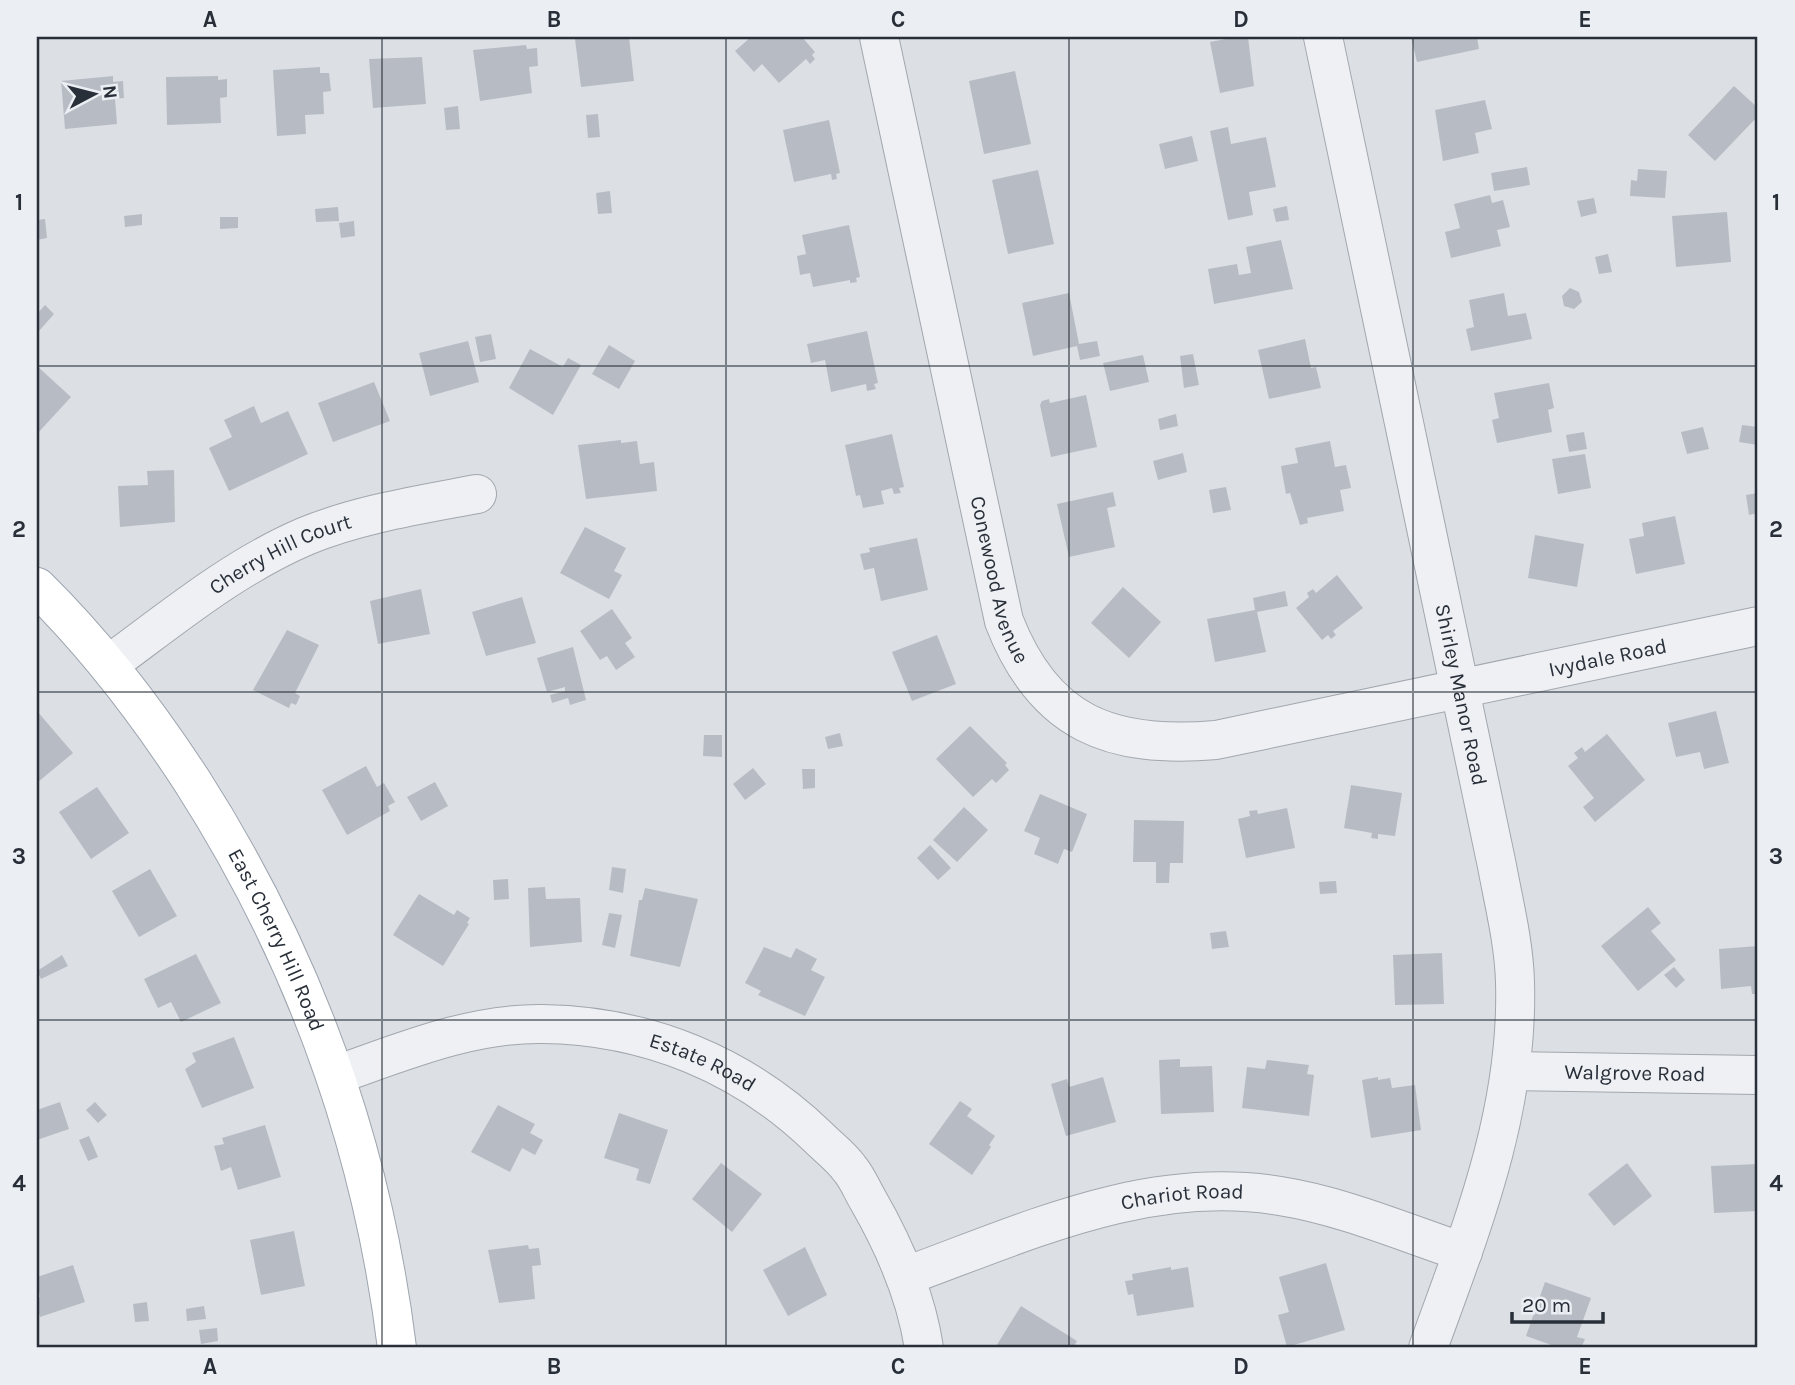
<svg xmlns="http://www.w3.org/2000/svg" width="1795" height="1385" font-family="Karla,sans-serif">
<rect width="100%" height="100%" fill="#dce0e5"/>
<g fill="#b7bcc4">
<polygon points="596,37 629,37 634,81 581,87 575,39"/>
<polygon points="751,37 802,37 815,52 812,55 815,59 810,64 806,59 779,83 762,64 754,72 735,51"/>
<polygon points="1237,37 1248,37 1254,86 1220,93 1210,42"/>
<polygon points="1411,37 1477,37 1479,49 1417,62"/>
<polygon points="526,45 527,49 537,48 538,66 529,67 532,93 480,101 473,50"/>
<polygon points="422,57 426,104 373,108 369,59"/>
<polygon points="320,67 320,73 329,73 331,91 323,92 324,114 305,115 306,134 277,136 273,70"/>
<polygon points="1015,71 1031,144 984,154 969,81"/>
<polygon points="113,76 113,82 123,81 124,98 115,99 117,124 65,129 61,81"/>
<polygon points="218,76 218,80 227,79 227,97 220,98 221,123 167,125 166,77"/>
<polygon points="1734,86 1758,108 1758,116 1715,161 1688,135"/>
<polygon points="1485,100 1492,129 1475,133 1479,153 1443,161 1435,110"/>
<polygon points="458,106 460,129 446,130 444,108"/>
<polygon points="598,114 600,137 588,138 586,115"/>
<polygon points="829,120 840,173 836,174 837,179 832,180 831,174 794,182 783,130"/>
<polygon points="1228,127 1231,144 1266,137 1276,187 1249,192 1253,215 1228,220 1210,131"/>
<polygon points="1192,136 1198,161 1165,169 1159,144"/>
<polygon points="1527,167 1530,185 1494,191 1491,173"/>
<polygon points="1638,169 1667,171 1665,198 1630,196 1631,180 1637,181"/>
<polygon points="1038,170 1054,244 1008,254 992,180"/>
<polygon points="610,191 612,213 598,214 596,193"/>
<polygon points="1490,195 1492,203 1503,200 1510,227 1497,230 1501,246 1451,258 1445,232 1460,228 1454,204"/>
<polygon points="1594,198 1597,213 1581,217 1577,201"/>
<polygon points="1287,206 1289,220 1276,222 1273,209"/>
<polygon points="338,207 339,221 316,222 315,209"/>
<polygon points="1727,212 1731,262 1676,267 1672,216"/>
<polygon points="142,214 142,225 125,227 124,216"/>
<polygon points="220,217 238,217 238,228 220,229"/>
<polygon points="45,219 47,238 37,240 37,220"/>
<polygon points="354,221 355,236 341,238 339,223"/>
<polygon points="849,225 860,277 856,278 857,282 850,283 850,280 813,287 810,273 800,275 797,256 806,254 802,235"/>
<polygon points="1281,240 1293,289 1214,304 1208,269 1237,264 1239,275 1251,273 1246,247"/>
<polygon points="1608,254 1612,272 1599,274 1595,257"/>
<polygon points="1570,288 1579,292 1582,302 1574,309 1564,306 1562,296"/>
<polygon points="1069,293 1079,344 1097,341 1100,356 1080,360 1077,346 1033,356 1022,303"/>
<polygon points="1504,293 1508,316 1526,313 1532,339 1471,351 1466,329 1474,327 1469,300"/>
<polygon points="45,305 54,314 39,331 37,314"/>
<polygon points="867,331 878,383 874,384 876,389 867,391 866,384 831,392 825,360 811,363 807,344"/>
<polygon points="491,334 496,359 480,362 475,337"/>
<polygon points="1305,339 1311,368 1316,367 1321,388 1269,399 1258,350"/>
<polygon points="468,341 479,382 430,396 419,353"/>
<polygon points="609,345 635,361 619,389 592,374"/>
<polygon points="530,349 563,367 568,358 581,365 553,415 509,388"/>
<polygon points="1193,354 1199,385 1184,388 1180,356"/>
<polygon points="1143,355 1149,382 1110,391 1103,363"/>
<polygon points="37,366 71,397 37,434"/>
<polygon points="374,382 390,421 333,442 318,403"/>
<polygon points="1549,383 1554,408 1548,410 1552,432 1497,443 1492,420 1499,418 1494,393"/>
<polygon points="1086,395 1097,447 1051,457 1040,405 1042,401 1049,399 1050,403"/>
<polygon points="254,406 261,423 288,411 308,454 229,491 209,448 232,437 224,420"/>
<polygon points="1176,414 1178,426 1160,430 1158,419"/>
<polygon points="1742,425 1758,427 1758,445 1739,442"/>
<polygon points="1703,427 1709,449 1687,454 1681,432"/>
<polygon points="1584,432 1587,449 1569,452 1566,435"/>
<polygon points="892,434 904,487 899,488 901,493 894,494 892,488 881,491 884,504 863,508 860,495 856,496 845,445"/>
<polygon points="621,440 621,443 637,441 640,464 654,462 657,491 586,499 578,445"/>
<polygon points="1330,441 1335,467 1346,465 1351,488 1340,490 1344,511 1307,518 1308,523 1300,525 1290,493 1286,494 1281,466 1298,463 1295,448"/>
<polygon points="1183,453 1187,472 1158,480 1153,461"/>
<polygon points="1585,454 1591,488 1558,494 1552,459"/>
<polygon points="174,470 175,522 120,527 118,486 148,485 147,471"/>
<polygon points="1226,487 1231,510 1213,513 1209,490"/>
<polygon points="1113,492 1116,506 1107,508 1115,547 1069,557 1057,504"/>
<polygon points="1758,493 1758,513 1749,515 1746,495"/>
<polygon points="1675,516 1685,564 1636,574 1629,539 1644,536 1642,523"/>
<polygon points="585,527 626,548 614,571 622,575 609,599 560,573"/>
<polygon points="1535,535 1584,544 1577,587 1528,578"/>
<polygon points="917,538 928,590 881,601 874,568 864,570 860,554 870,552 869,548"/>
<polygon points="1337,575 1363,608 1333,631 1336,635 1331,639 1328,635 1322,640 1296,608 1309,597 1307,593 1313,589 1316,593"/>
<polygon points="1123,587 1161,622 1129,658 1091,623"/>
<polygon points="421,589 430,634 378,644 370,601"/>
<polygon points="1285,591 1288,606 1257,612 1266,652 1215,662 1207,619 1255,610 1253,598"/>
<polygon points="522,597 536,643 486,656 472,612"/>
<polygon points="612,609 632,638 625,643 635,657 616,670 607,656 600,660 580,631"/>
<polygon points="287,630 319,645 295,693 300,696 296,705 291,703 289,708 253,690"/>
<polygon points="937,635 956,684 912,701 892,652"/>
<polygon points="573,647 586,700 570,705 568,698 552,703 550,695 565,691 565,687 547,692 537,658"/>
<polygon points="37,711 73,753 38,782 37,780"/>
<polygon points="1716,711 1729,763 1704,769 1700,752 1676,757 1668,723"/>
<polygon points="970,726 1007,763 1005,765 1009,770 996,783 992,779 973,797 936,759"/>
<polygon points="840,733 843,746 828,749 825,737"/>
<polygon points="1607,734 1645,780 1595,822 1583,807 1594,798 1568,766 1578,758 1574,753 1582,747 1585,752"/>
<polygon points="704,735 722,735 722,757 703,756"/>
<polygon points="366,766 377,787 384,783 395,802 388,806 390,811 347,835 322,790"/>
<polygon points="753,768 766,784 745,800 733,784"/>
<polygon points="802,769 815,769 815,788 803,789"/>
<polygon points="435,782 448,806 421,821 407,797"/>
<polygon points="1351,785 1402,793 1395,836 1378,834 1378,839 1371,838 1372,833 1344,828"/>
<polygon points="97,787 129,833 91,859 59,812"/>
<polygon points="1040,794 1087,814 1072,852 1064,849 1058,864 1034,854 1040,838 1024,831"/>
<polygon points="964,807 988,830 957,862 933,840"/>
<polygon points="1287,808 1295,848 1246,858 1238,819 1250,816 1249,811 1257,810 1258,814"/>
<polygon points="1134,820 1184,821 1183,863 1170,863 1169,883 1156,883 1156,862 1133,862"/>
<polygon points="930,845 951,868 938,880 917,858"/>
<polygon points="612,867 626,869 623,893 609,890"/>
<polygon points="150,869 177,916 139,937 112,891"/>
<polygon points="508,879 509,899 494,900 493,880"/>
<polygon points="1336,881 1337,893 1320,894 1319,882"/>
<polygon points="545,887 546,899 580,898 582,942 530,947 528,888"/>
<polygon points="645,888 698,899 680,967 630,956 639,900 642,900"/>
<polygon points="419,894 454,915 457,910 470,918 467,923 469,924 443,966 393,935"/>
<polygon points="1648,907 1661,923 1651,931 1676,960 1638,991 1601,946"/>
<polygon points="609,913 622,915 615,948 602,945"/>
<polygon points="1226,931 1229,947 1212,949 1210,933"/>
<polygon points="1758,946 1758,994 1752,994 1751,986 1721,989 1719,949"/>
<polygon points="764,947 791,958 796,948 817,959 811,970 825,977 805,1016 758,995 761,991 745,983"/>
<polygon points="1442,953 1444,1004 1395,1005 1393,955"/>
<polygon points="196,954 221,1003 181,1022 171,1002 158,1008 144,979"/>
<polygon points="62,955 68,966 41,979 37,971"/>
<polygon points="1674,967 1685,980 1676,988 1664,975"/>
<polygon points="234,1037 254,1088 202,1108 185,1069 196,1062 192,1053"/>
<polygon points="1180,1059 1180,1067 1212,1066 1214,1112 1161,1114 1159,1060"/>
<polygon points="1267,1060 1309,1065 1307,1074 1314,1075 1309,1116 1242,1108 1247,1067 1265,1069"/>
<polygon points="1103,1077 1116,1122 1066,1136 1051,1084 1067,1079 1069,1087"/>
<polygon points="1378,1077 1378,1080 1390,1078 1392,1088 1415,1085 1421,1130 1371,1138 1362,1080"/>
<polygon points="960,1101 972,1109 967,1116 995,1136 989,1145 991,1147 972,1175 929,1144"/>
<polygon points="60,1102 69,1129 37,1140 37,1110"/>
<polygon points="95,1102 107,1115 98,1123 86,1110"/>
<polygon points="498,1105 535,1124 530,1133 543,1140 535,1155 522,1148 510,1172 471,1152"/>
<polygon points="619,1113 668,1130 650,1184 636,1180 639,1169 604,1158"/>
<polygon points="265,1125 281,1177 238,1190 231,1167 221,1171 214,1146 224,1144 222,1138"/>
<polygon points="89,1136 98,1157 88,1161 79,1140"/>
<polygon points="721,1163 762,1194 732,1232 692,1199"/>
<polygon points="1627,1163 1652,1196 1614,1226 1588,1194"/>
<polygon points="1758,1164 1758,1211 1714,1213 1711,1166"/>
<polygon points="294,1231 305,1286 261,1295 250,1240"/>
<polygon points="528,1245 529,1249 539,1248 541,1265 532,1266 535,1299 499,1303 488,1250"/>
<polygon points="805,1247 827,1295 788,1316 763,1270"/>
<polygon points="1326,1263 1345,1330 1287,1347 1278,1315 1289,1312 1279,1277"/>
<polygon points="73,1265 85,1302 40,1317 37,1305 37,1298 40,1297 37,1277"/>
<polygon points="1171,1267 1171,1270 1188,1267 1194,1307 1137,1316 1133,1294 1128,1295 1125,1281 1133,1280 1132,1274"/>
<polygon points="1545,1282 1591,1298 1577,1337 1585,1339 1581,1348 1560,1348 1526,1336"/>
<polygon points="147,1302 149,1321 135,1322 133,1304"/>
<polygon points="204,1306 206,1319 187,1321 186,1309"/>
<polygon points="1021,1306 1077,1341 1073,1348 995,1348"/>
<polygon points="217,1328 218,1341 201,1344 199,1330"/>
</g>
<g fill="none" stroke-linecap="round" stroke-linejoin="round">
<g stroke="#a2a7ae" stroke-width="40">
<g id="minor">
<path id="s1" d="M879,37l125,584c40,103 107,128 212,119l542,-114"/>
<path id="s2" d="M1323,37l174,829c7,38 17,77 18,116 4,130 -44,247 -87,366"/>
<path id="s3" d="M108,665c63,-46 125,-98 198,-129 54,-22 113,-31 171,-42"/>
<path id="s4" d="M1511,1071l247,4"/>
<path id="s5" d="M336,1075c66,-23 134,-52 206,-51 105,1 202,41 277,114 10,10 22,19 30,30 8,9 13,22 19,32 27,47 48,95 56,148"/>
<path id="s6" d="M906,1276c121,-44 242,-102 374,-80 63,10 123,36 183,56"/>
</g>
</g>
<g stroke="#9da5af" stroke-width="40">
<g id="major">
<path id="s7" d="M37,587c59,58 110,125 155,194 111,173 180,364 205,567"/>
</g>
</g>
<use href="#minor" stroke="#eef0f4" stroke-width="38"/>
<use href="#major" stroke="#fff" stroke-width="38"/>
</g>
<path fill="none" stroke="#282f39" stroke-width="2" stroke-opacity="0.55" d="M382,37v1311M726,37v1311M1069,37v1311M1413,37v1311M37,366h1721M37,692h1721M37,1020h1721"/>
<g text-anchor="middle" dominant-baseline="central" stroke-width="7" stroke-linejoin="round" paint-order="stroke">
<g font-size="21" fill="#282f39" stroke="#ebeff3">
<text stroke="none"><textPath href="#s3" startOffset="206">Cherry Hill Court</textPath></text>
<text stroke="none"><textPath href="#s1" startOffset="556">Conewood Avenue</textPath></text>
<text stroke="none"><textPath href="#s1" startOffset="1264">Ivydale Road</textPath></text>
<text stroke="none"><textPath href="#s2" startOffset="672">Shirley Manor Road</textPath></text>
<text stroke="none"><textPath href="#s7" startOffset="429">East Cherry Hill Road</textPath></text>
<text stroke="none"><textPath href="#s5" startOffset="380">Estate Road</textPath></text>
<text stroke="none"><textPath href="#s4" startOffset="124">Walgrove Road</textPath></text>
<text stroke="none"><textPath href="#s6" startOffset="289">Chariot Road</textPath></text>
</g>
</g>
<rect width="1795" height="1385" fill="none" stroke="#ebeff3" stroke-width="77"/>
<g transform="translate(94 94) rotate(83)" stroke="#ebeff3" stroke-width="5" paint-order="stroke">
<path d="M0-5L12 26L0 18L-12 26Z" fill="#282f39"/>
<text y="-10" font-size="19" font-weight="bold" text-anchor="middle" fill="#282f39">N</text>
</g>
<path d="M1512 1312v10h91v-10" fill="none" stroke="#282f39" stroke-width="3.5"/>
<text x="1522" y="1312" font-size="21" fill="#282f39" stroke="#ebeff3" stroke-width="5" paint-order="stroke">20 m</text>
<rect x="38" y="38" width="1718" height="1308" fill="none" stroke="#282f39" stroke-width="2.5"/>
<g font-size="23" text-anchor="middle" font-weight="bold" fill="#282f39">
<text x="210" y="27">A</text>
<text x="554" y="27">B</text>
<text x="898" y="27">C</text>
<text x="1241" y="27">D</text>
<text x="1585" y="27">E</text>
<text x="19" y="210">1</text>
<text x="1776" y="210">1</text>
<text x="19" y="537">2</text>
<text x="1776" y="537">2</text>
<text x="19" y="864">3</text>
<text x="1776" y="864">3</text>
<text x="19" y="1191">4</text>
<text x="1776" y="1191">4</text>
<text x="210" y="1374">A</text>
<text x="554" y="1374">B</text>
<text x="898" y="1374">C</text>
<text x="1241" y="1374">D</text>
<text x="1585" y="1374">E</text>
</g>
</svg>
